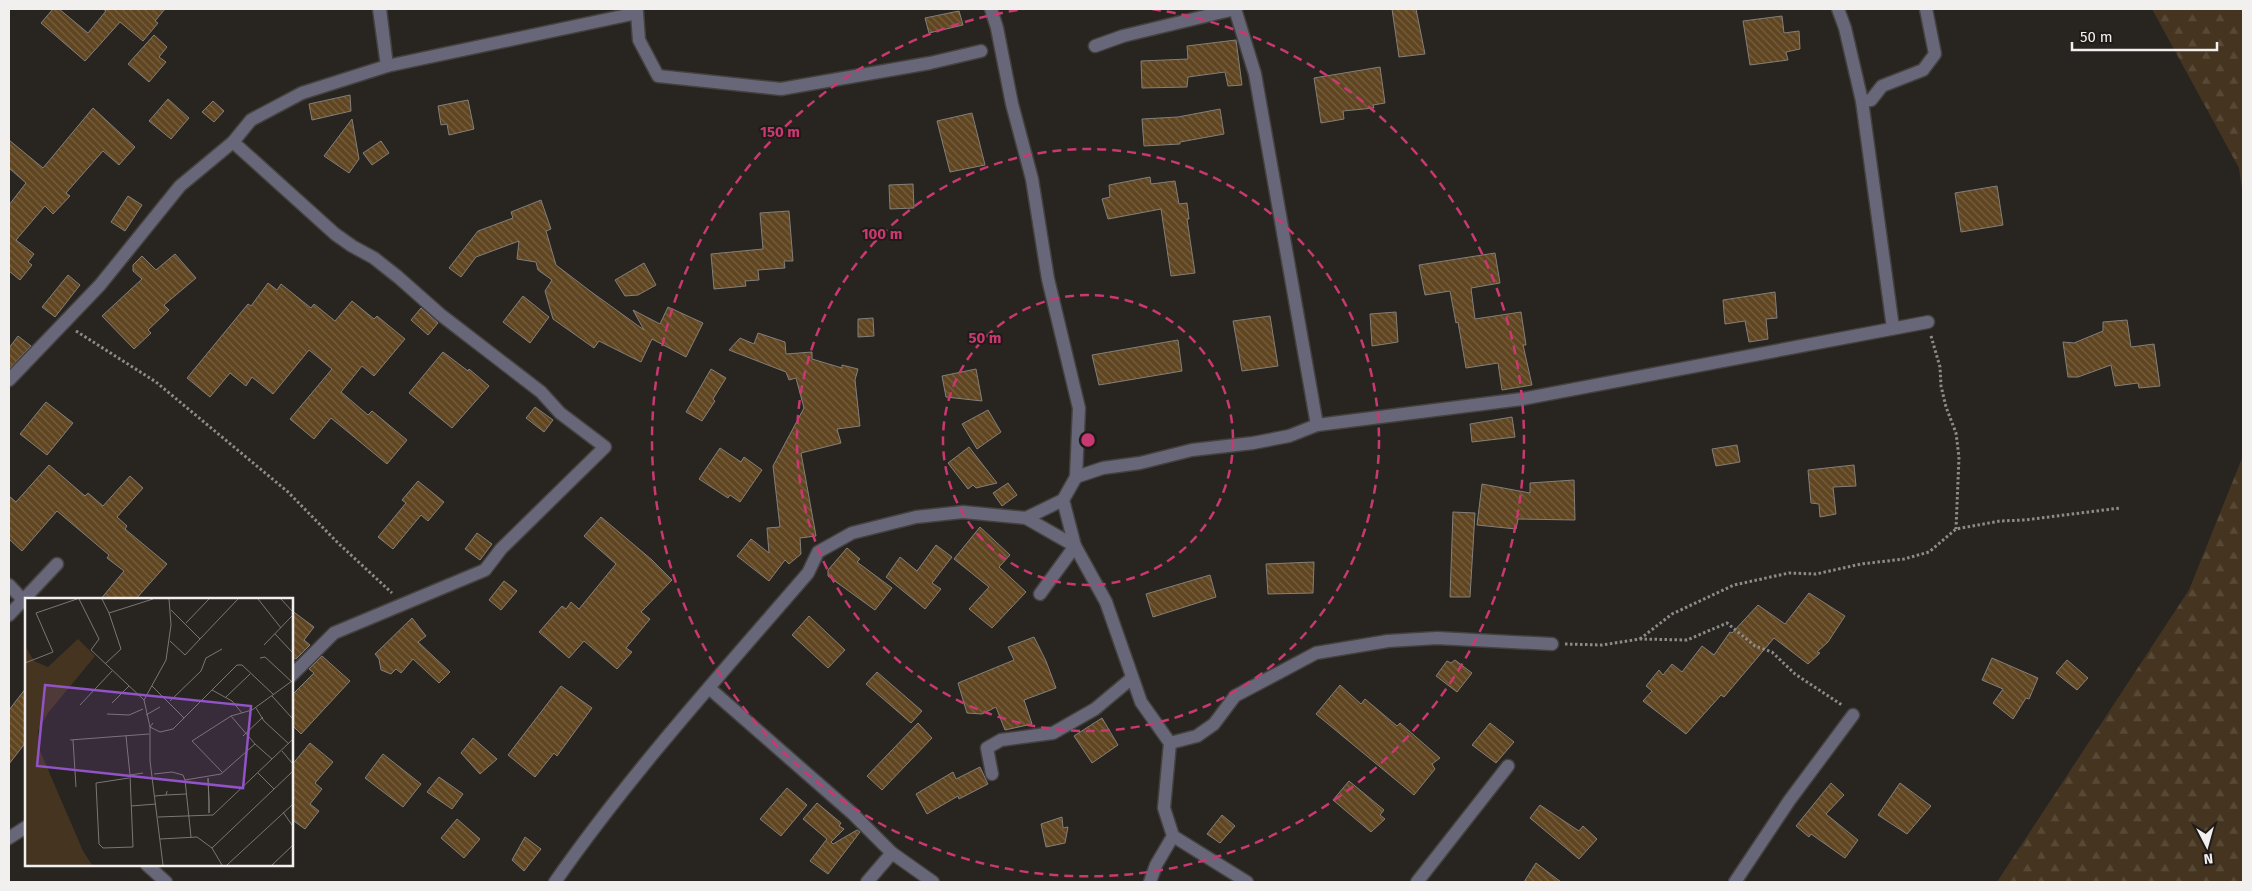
<svg xmlns="http://www.w3.org/2000/svg" width="2252" height="891" font-family="'Fira Sans',sans-serif">
<defs>
<pattern id="forest-firs" width="22" height="20" patternUnits="userSpaceOnUse" patternTransform="scale(1.25)"><rect width="22" height="20" fill="#453520"/><path d="M5 1l3.5 6h-7zM16 11l3.5 6h-7z" fill="#574936"/></pattern>
<pattern id="building-back-hatch" width="6" height="6" patternUnits="userSpaceOnUse" patternTransform="scale(1.25)"><rect width="6" height="6" fill="#604521"/><path d="M-1 5l2 2M0 0l6 6M5-1l2 2" fill="none" stroke="#776042"/></pattern>
</defs>
<rect width="100%" height="100%" fill="#282521"/>
<g fill="url(#forest-firs)">
<polygon points="2152,9 2243,9 2243,196 2239,168"/>
<polygon points="2243,456 2243,882 1997,882 2189,590"/>
</g>
<g fill="url(#building-back-hatch)" stroke="#837f7a">
<polygon points="53,9 59,9 88,33 106,11 103,9 165,9 155,21 158,23 143,41 120,22 85,61 41,23"/>
<polygon points="1392,9 1416,9 1425,54 1399,57"/>
<polygon points="959,11 963,25 929,33 925,18"/>
<polygon points="1782,16 1784,33 1799,31 1800,49 1786,52 1788,60 1750,65 1743,21"/>
<polygon points="154,35 167,47 159,57 166,62 149,82 128,64"/>
<polygon points="1236,40 1242,85 1228,86 1225,72 1188,77 1187,87 1142,88 1141,61 1188,59 1187,46"/>
<polygon points="1380,67 1385,103 1373,105 1374,108 1343,111 1344,119 1321,123 1314,78"/>
<polygon points="350,95 351,111 312,120 309,104"/>
<polygon points="168,99 189,118 171,139 149,121"/>
<polygon points="468,100 474,129 449,135 447,124 441,125 438,106"/>
<polygon points="213,101 224,111 214,122 202,112"/>
<polygon points="93,108 135,147 119,165 103,151 66,193 70,196 53,214 45,206 16,240 34,254 28,262 32,265 20,280 9,271 9,205 26,183 9,168 9,140 43,168"/>
<polygon points="1220,109 1224,134 1180,142 1180,144 1144,146 1142,119 1178,117"/>
<polygon points="972,113 985,165 950,172 937,121"/>
<polygon points="352,119 359,159 349,173 324,156"/>
<polygon points="381,141 389,153 372,165 363,153"/>
<polygon points="1150,177 1151,184 1175,181 1179,204 1187,203 1189,219 1187,219 1195,273 1171,276 1161,209 1108,219 1102,199 1110,197 1109,185"/>
<polygon points="913,184 914,208 890,209 889,185"/>
<polygon points="1997,186 2003,225 1961,232 1955,193"/>
<polygon points="128,196 142,205 125,231 111,222"/>
<polygon points="541,200 551,229 546,231 556,265 590,291 644,330 633,310 660,324 668,307 703,323 686,357 652,339 641,362 599,341 594,348 553,319 545,291 552,280 538,270 536,262 517,259 519,241 476,257 461,277 449,268 478,231 513,218 511,212"/>
<polygon points="789,211 793,261 784,261 785,268 758,270 759,280 745,281 746,286 714,289 711,254 763,249 760,213"/>
<polygon points="1495,253 1500,283 1471,288 1475,319 1521,312 1526,345 1523,345 1532,385 1502,390 1498,363 1466,368 1458,322 1456,323 1450,291 1425,295 1419,265"/>
<polygon points="175,254 196,278 164,305 169,310 148,330 151,333 134,349 102,316 142,279 133,271 133,265 142,256 156,270"/>
<polygon points="644,263 656,285 638,295 625,296 615,280"/>
<polygon points="68,275 80,285 55,317 42,307"/>
<polygon points="268,283 277,290 281,284 311,308 314,304 335,321 352,301 374,319 377,316 405,339 374,376 362,366 341,392 368,415 372,411 407,440 387,464 331,418 314,439 290,419 332,369 309,350 273,394 252,377 246,386 230,373 210,397 187,378 248,304 251,306"/>
<polygon points="1775,292 1777,318 1766,319 1768,339 1749,342 1745,321 1725,324 1723,300"/>
<polygon points="523,296 549,317 530,343 503,322"/>
<polygon points="421,308 438,323 428,335 411,320"/>
<polygon points="1396,312 1398,342 1372,346 1370,314"/>
<polygon points="1270,316 1278,366 1242,371 1233,321"/>
<polygon points="873,318 874,336 858,337 858,319"/>
<polygon points="2127,320 2131,347 2154,344 2160,386 2139,388 2138,383 2115,386 2111,365 2078,377 2068,377 2063,342 2074,343 2103,331 2103,322"/>
<polygon points="758,333 785,342 786,354 812,352 812,359 842,368 842,365 858,369 855,380 860,426 837,429 841,443 801,453 816,536 800,538 801,554 789,564 785,560 769,581 737,556 751,539 769,553 767,528 780,527 773,466 804,408 796,378 789,380 786,372 729,350 740,338 754,344"/>
<polygon points="18,336 31,346 9,369 9,348"/>
<polygon points="1178,340 1182,371 1099,385 1092,355"/>
<polygon points="443,352 468,371 469,369 489,386 452,428 409,393"/>
<polygon points="711,369 726,378 713,399 715,401 702,421 686,412"/>
<polygon points="976,369 982,401 946,397 942,376"/>
<polygon points="46,402 73,423 47,455 20,434"/>
<polygon points="535,407 553,420 544,432 526,418"/>
<polygon points="988,410 1001,432 977,449 962,424"/>
<polygon points="1512,417 1515,437 1472,442 1470,424"/>
<polygon points="1737,445 1740,462 1716,466 1712,449"/>
<polygon points="969,447 997,483 976,488 973,485 968,489 948,463"/>
<polygon points="720,448 741,462 744,457 762,470 740,502 730,495 728,498 699,479"/>
<polygon points="49,465 85,496 88,493 103,506 130,476 143,488 117,517 127,526 125,529 167,564 135,600 100,600 124,571 107,558 109,555 57,511 22,551 9,539 9,496 16,502"/>
<polygon points="1854,465 1856,486 1833,487 1836,514 1820,517 1819,504 1811,503 1808,470"/>
<polygon points="1574,480 1575,520 1518,519 1516,529 1477,525 1482,484 1530,493 1530,483"/>
<polygon points="418,481 444,502 428,521 421,515 393,549 378,537 406,503 402,500"/>
<polygon points="1008,483 1017,495 1002,506 993,493"/>
<polygon points="1453,512 1475,513 1470,597 1450,597"/>
<polygon points="601,517 652,560 672,580 641,612 650,619 626,648 632,652 617,669 584,641 569,658 539,632 562,606 566,609 571,602 579,609 616,564 584,536"/>
<polygon points="980,527 1010,555 999,567 1026,592 992,628 969,609 989,587 954,559"/>
<polygon points="477,533 492,544 480,560 465,549"/>
<polygon points="936,545 952,557 932,583 941,589 925,609 886,577 900,557 917,571"/>
<polygon points="847,548 860,559 857,562 892,588 875,610 828,576 828,570"/>
<polygon points="1314,562 1313,593 1268,594 1266,564"/>
<polygon points="1210,575 1216,597 1153,617 1146,594"/>
<polygon points="504,581 517,591 501,610 489,600"/>
<polygon points="1809,593 1845,616 1828,642 1817,652 1820,653 1808,664 1774,638 1724,697 1721,695 1686,734 1643,701 1652,691 1646,686 1659,670 1663,675 1672,664 1682,672 1702,646 1714,655 1730,632 1732,633 1758,605 1785,624"/>
<polygon points="291,610 314,627 304,640 310,645 296,659 291,656"/>
<polygon points="809,616 845,650 828,668 792,635"/>
<polygon points="412,618 426,636 418,642 450,672 439,683 413,659 401,673 396,669 391,674 381,670 379,659 375,654"/>
<polygon points="1034,637 1046,661 1056,688 1024,700 1032,724 1005,730 996,707 982,714 967,713 958,683 1014,660 1008,647"/>
<polygon points="322,656 350,681 301,734 291,724 291,696 314,673 309,669"/>
<polygon points="1992,658 2038,678 2029,699 2026,698 2013,719 1993,703 2003,689 1982,680"/>
<polygon points="1455,660 1472,673 1457,692 1436,676 1447,661 1451,663"/>
<polygon points="2067,660 2088,678 2077,690 2056,673"/>
<polygon points="877,672 922,711 911,723 866,684"/>
<polygon points="1340,685 1361,704 1365,699 1397,726 1400,723 1440,758 1432,764 1435,769 1414,795 1316,714"/>
<polygon points="561,686 592,708 557,756 554,753 535,777 508,755"/>
<polygon points="26,688 26,742 9,764 9,710"/>
<polygon points="1102,718 1118,745 1092,763 1074,736"/>
<polygon points="918,723 932,738 882,790 867,776"/>
<polygon points="1490,723 1514,742 1496,763 1472,745"/>
<polygon points="473,738 497,759 480,774 461,753"/>
<polygon points="310,743 333,762 315,783 322,789 310,804 319,811 305,829 291,819 291,766"/>
<polygon points="383,754 421,784 403,807 365,778"/>
<polygon points="980,767 988,784 959,799 958,796 927,814 916,794 953,772 956,779"/>
<polygon points="439,777 463,794 452,809 427,792"/>
<polygon points="1349,781 1384,810 1380,815 1385,819 1371,832 1333,800"/>
<polygon points="1831,783 1844,795 1826,814 1858,840 1845,858 1811,834 1809,837 1796,826"/>
<polygon points="1900,783 1931,806 1907,834 1878,815"/>
<polygon points="787,788 807,805 781,836 760,819"/>
<polygon points="817,803 841,823 839,826 844,829 831,842 833,844 857,830 860,832 828,874 810,861 827,839 803,819"/>
<polygon points="1540,805 1579,831 1583,826 1597,839 1579,859 1530,818"/>
<polygon points="1222,815 1235,826 1220,843 1207,834"/>
<polygon points="1062,817 1063,828 1068,827 1065,843 1046,847 1041,824"/>
<polygon points="457,819 480,839 464,858 441,838"/>
<polygon points="525,837 541,849 524,871 512,860"/>
<polygon points="1536,863 1561,882 1524,882"/>
</g>
<g fill="none" stroke-linecap="round" stroke-linejoin="round">
<g stroke="#44413e" stroke-width="15">
<g id="minor">
<polyline points="379,9 387,66 380,9"/>
<polyline points="1838,9 1845,28 1862,101 1893,328"/>
<polyline points="637,13 639,40 658,76 781,89 930,63 981,51"/>
<polyline points="1095,46 1123,36 1235,9 1255,74 1317,425"/>
<polyline points="1862,101 1871,100 1882,86 1923,70 1935,54 1926,9"/>
<polyline points="233,142 335,234 352,246 374,258 398,277 441,315 541,392 560,413 605,447 501,549 485,570 334,633 291,676"/>
<polyline points="9,380 100,285 180,186 233,142 251,120 302,93 387,66 637,13 636,9"/>
<polyline points="1076,477 1103,468 1140,463 1192,450 1253,443 1289,436 1317,425 1522,399 1928,322"/>
<polyline points="1026,518 1063,500"/>
<polyline points="9,585 26,603"/>
<polyline points="1040,594 1075,546 1106,602 1141,702 1170,743 1164,808 1173,836 1156,865 1150,882"/>
<polyline points="9,615 57,564"/>
<polyline points="709,688 852,813 892,853 933,882"/>
<polyline points="1170,743 1197,736 1214,724 1235,696 1316,653 1388,641 1437,638 1552,644"/>
<polyline points="992,774 987,748 1001,740 1053,733 1095,709 1132,678"/>
<polyline points="1173,836 1247,882"/>
<polyline points="9,838 26,827"/>
<polyline points="147,865 166,882"/>
<path d="M555,882c76,-109 166,-208 253,-309l10,-21 34,-19 64,-16 47,-5 63,6 49,28 -12,-46 13,-23 3,-69 -31,-129 -16,-100 -20,-75 -15,-76 -6,-19"/>
<polyline points="867,882 892,853"/>
<polyline points="1417,882 1508,766"/>
<polyline points="1735,882 1789,801 1853,715"/>
</g>
</g>
<g stroke="#8d8b88" stroke-width="3" stroke-dasharray="2.5 2.5" stroke-linecap="butt">
<polyline points="76,331 156,382 288,492 338,543 392,593"/>
<polyline points="1931,336 1940,367 1941,386 1946,407 1956,433 1959,457 1956,529"/>
<polyline points="1640,639 1672,614 1734,585 1789,573 1816,574 1861,564 1904,559 1929,552 1956,529 2000,521 2025,520 2120,508"/>
<polyline points="1565,644 1602,645 1640,639 1687,640 1727,623 1755,646 1772,652 1795,674 1842,705"/>
</g>
<use href="#minor" stroke="#686779" stroke-width="12"/>
</g>
<g fill="none" stroke="#c93871" stroke-width="2.5" stroke-dasharray="9 6">
<circle cx="1088" cy="440" r="145"/>
<circle cx="1088" cy="440" r="291"/>
<path d="M1152 9A436 436 0 1 1 1024 9"/>
</g>
<g transform="translate(25 598)">
<rect width="268" height="268" fill="#282521"/>
<path d="M53,41l17,17 -47,57 -10,18 2,20 43,100 9,14h-67v-219l9,15 14,6z" fill="#453520"/>
<path fill="none" stroke="#797673" stroke-width="1" d="M54,1l20,40 -8,11 53,50M77,1l7,14 44,-14M233,1l23,29M256,1l11,12M146,12l29,29 38,-40M161,25l23,-24M250,36l17,18M145,43l15,14 15,-16M239,47l28,-29M235,60l5,-1 27,25M0,65l28,-11 -17,-39 41,-14M80,66l16,-15 -12,-36M127,88l32,32M187,92l20,11 10,12M247,98l20,22M201,99l24,-23M145,103l31,-30 5,-13 16,-9M87,105l17,-17M55,107l32,-34M231,110l8,13 25,23M82,116l22,1 14,-6M121,117l14,-8M206,118l24,28M128,125l-3,4 -6,-27 22,-40 5,-35 -2,-26M101,138l4,39 13,-2M218,138l20,-19M45,142l79,-6M48,142l3,47M257,153l10,12M198,175l-31,-32 39,-25 21,-6 40,-29M233,175l16,16M129,176l18,-2 11,3 2,5M104,180l-33,5 3,61 4,4 30,-1 -3,-72M183,180l1,24v11v-11zM141,197l20,-1M130,198l11,-1 1,-4M106,208l25,-2M258,214l9,13M133,219l55,-2 79,-75M166,239l-6,-57 36,-6 34,-30 17,15M135,241l37,-2 15,11 10,17M187,250l80,-76M138,267l-13,-104v-34l10,5 13,-3 64,-64h5l32,30M202,267l65,-60M247,267l20,-19"/>
<path fill="#9353c8" fill-opacity="0.15" stroke="#9353c8" stroke-width="2.5" d="M20,87l206,21 -8,82 -206,-22z"/>
<rect width="268" height="268" fill="none" stroke="#f2f0ee" stroke-width="2.5"/>
</g>
<circle cx="1088" cy="440" r="8" fill="#c93871" stroke="#1f1b18" stroke-width="2.5"/>
<g font-size="15" text-anchor="middle" font-weight="bold" fill="#c93871" stroke="#1f1b18" stroke-width="4" stroke-linejoin="round" paint-order="stroke">
<text x="780" y="137">150 m</text>
<text x="882" y="239">100 m</text>
<text x="985" y="343">50 m</text>
</g>
<rect width="2252" height="891" fill="none" stroke="#f2f0ee" stroke-width="20"/>
<g transform="translate(2207 846) rotate(174)" stroke="#1f1b18" stroke-width="4" paint-order="stroke">
<path d="M0-4L9 19L0 12L-9 19Z" fill="#f2f0ee"/>
<text y="-8" font-size="14" font-weight="bold" text-anchor="middle" fill="#f2f0ee">N</text>
</g>
<path d="M2072 42v8h145v-8" fill="none" stroke="#f2f0ee" stroke-width="2.5"/>
<text x="2080" y="42" font-size="15" fill="#f2f0ee" stroke="#1f1b18" stroke-width="4" paint-order="stroke">50 m</text>
</svg>
